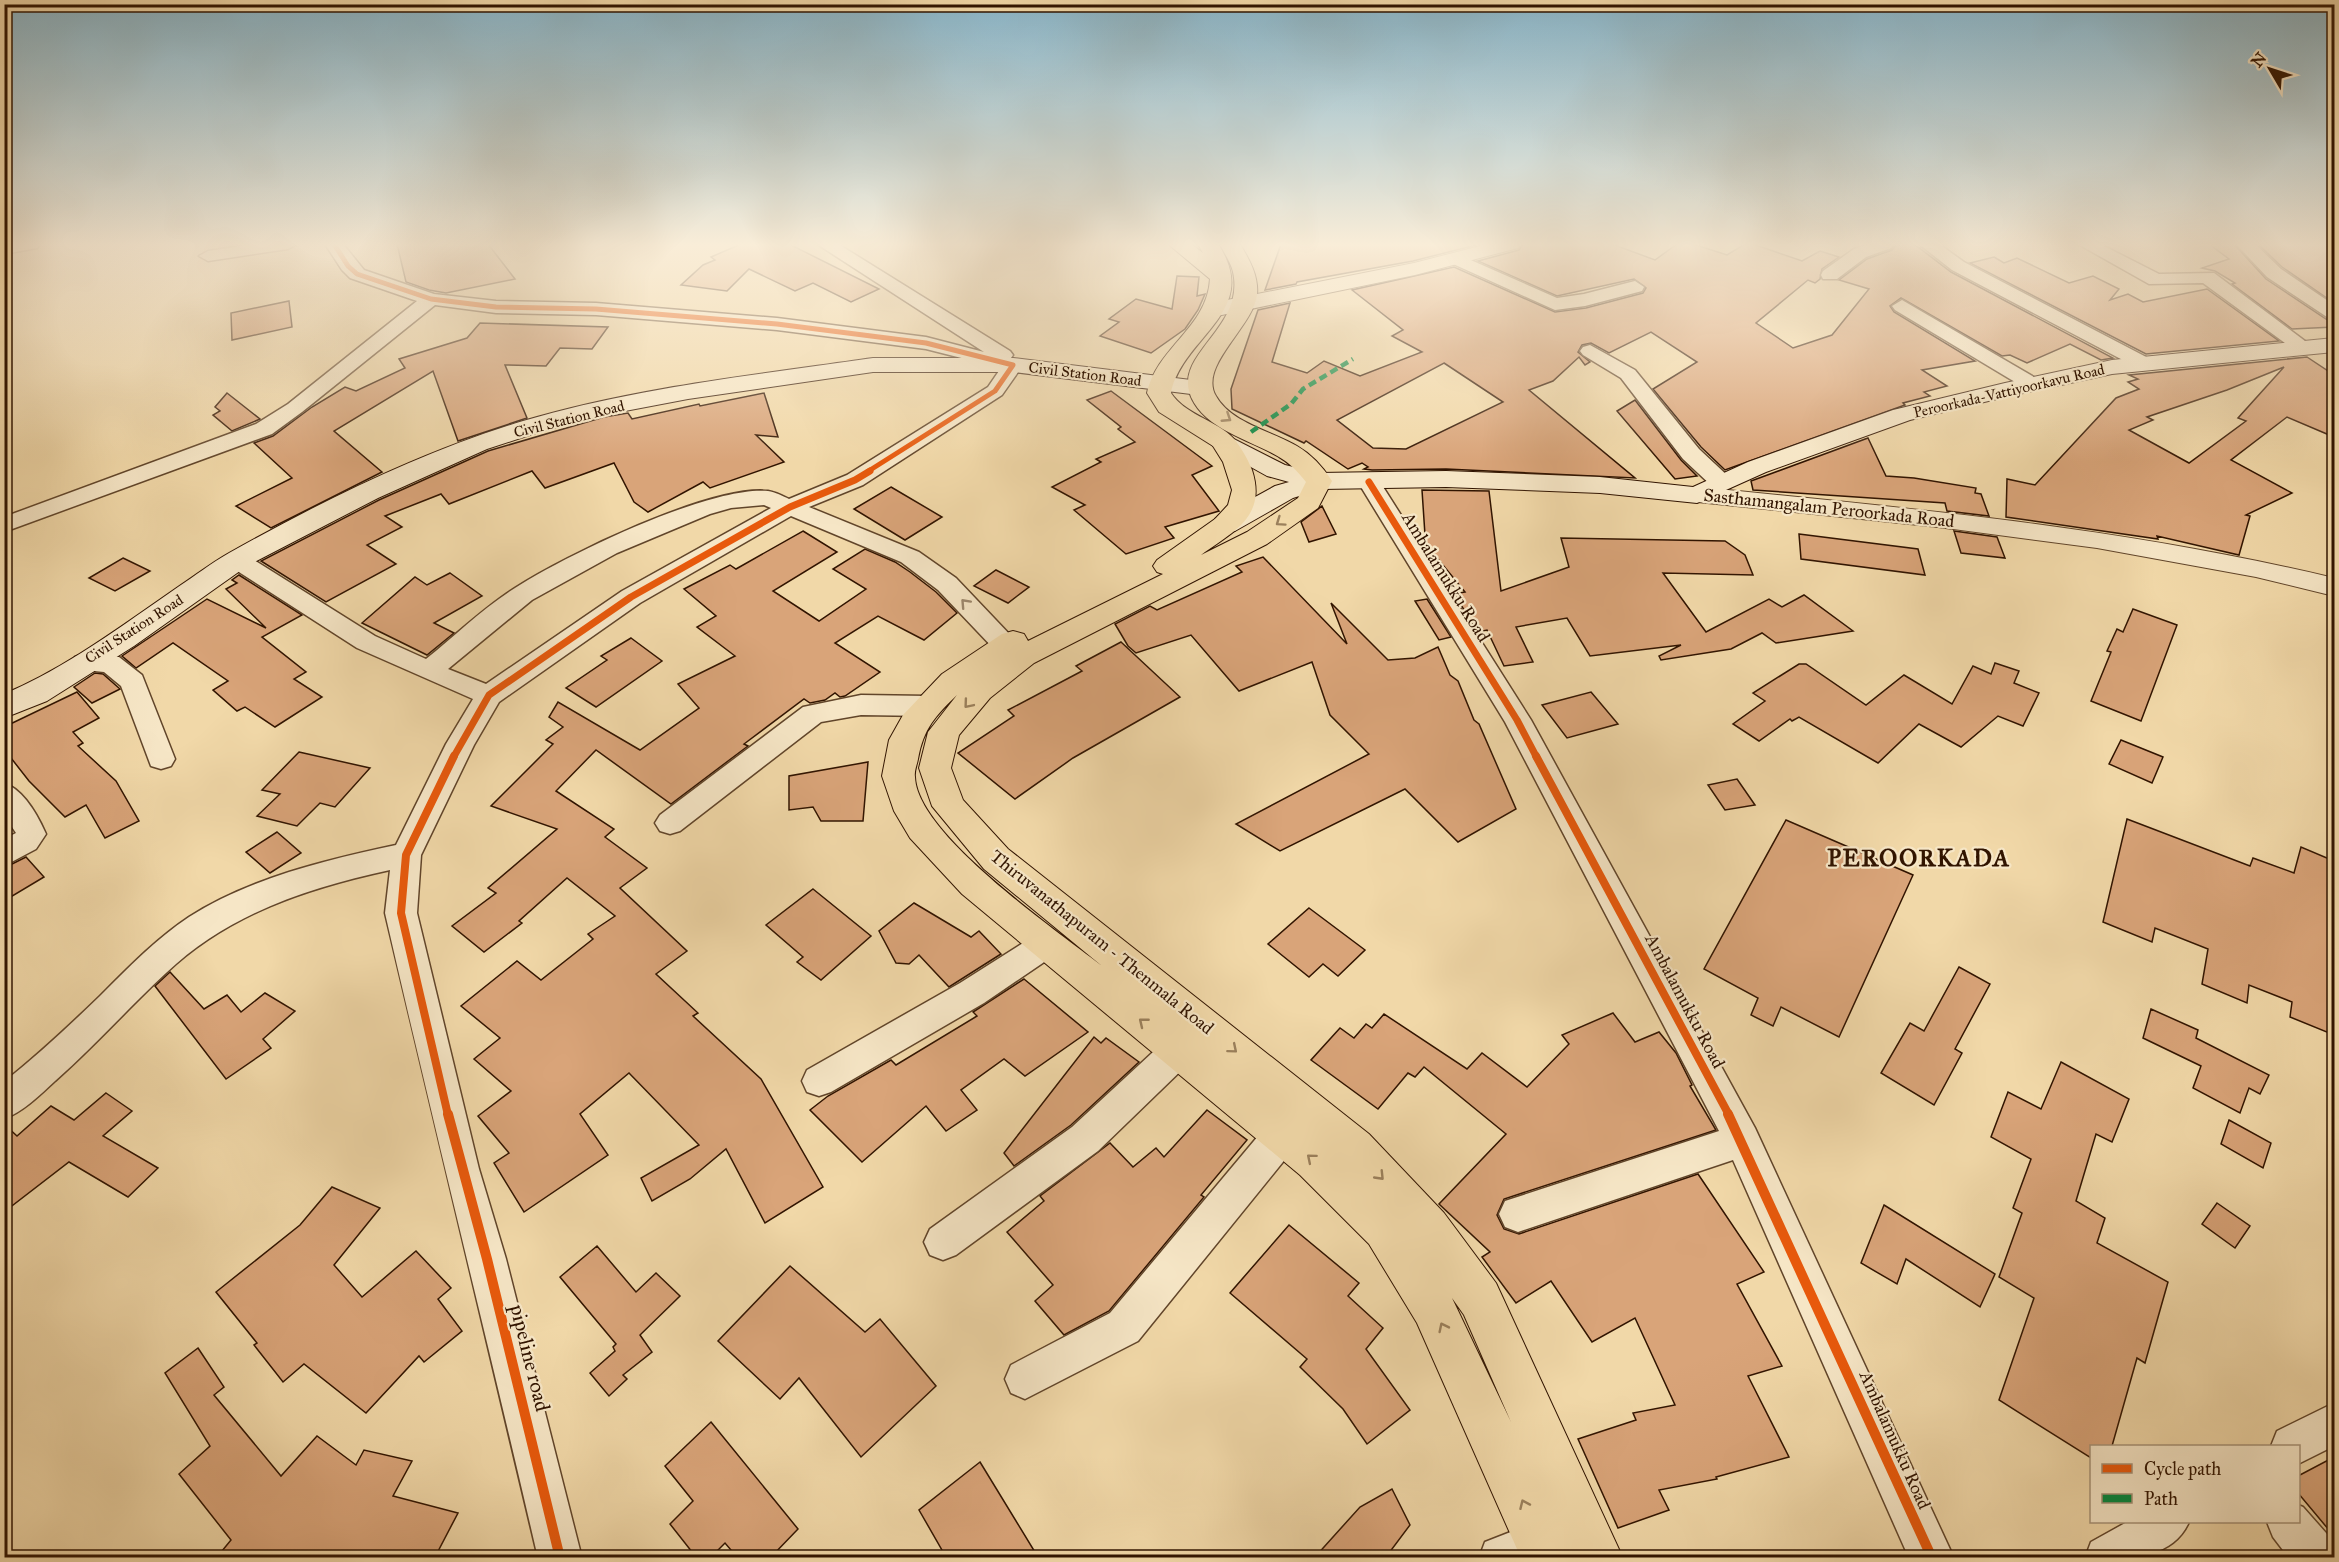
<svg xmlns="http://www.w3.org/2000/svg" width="2339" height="1562" font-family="'IM FELL Great Primer',serif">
<rect width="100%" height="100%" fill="#f1d8a8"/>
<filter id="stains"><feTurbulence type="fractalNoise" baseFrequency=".00333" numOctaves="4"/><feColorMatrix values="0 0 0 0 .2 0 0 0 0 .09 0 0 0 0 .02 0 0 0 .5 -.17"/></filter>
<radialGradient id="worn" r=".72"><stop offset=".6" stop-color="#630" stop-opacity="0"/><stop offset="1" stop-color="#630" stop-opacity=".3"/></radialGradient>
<g fill="#d9a479" stroke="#311400" stroke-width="1.5" fill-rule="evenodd">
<polygon points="397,244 488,244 515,279 446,293 429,290 406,282"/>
<polygon points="741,244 789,244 879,289 851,302 813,283 795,291 749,269 727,291 681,285 703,265 715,260 711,257"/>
<polygon points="1281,244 1480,244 1413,261 1297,282 1296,284 1265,290"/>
<path d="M1523,244h89l43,16 22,-16h16l34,11 18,-11h8l49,17 18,-10 19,6 -17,12 -2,10 -5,4 -7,-3 -52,43 37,25 39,-13 37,-46 -30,-9 28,-21 25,-9 4,-5 18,-1 37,28 162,86 -12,2 -31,-16 -43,19 -17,-8 -8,1 -101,-58 -11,8 4,6 81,49 -53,9 25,16 -23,6 6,4 -27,7 2,2 -180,65 -24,-23 -48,-58 44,-27 -46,-30 -42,21 -18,-10 -9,2 -4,7 12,10 -5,3 -6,-8 -26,24 -24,9 106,88 -189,-9 -74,1 -8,-1 4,-2 -6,-4 -14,6 -42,-28 -2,2 -72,-34 -1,-20 27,-79 32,-7 -18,59 35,11 17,-12 36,15 62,-24 -30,-16 11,-6 -51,-40 102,-23 101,45 31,-4 57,-15 3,-5 -12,-9 -77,17 -79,-35 41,-11zM1444,363l59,39 -97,47 -33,-1 -36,-28z"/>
<polygon points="2209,244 2234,244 2266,279 2326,319 2334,321 2334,327 2292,329 2232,284 2235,283 2215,271 2202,268 2229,259"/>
<polygon points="2258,244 2334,244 2334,303 2282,267"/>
<polygon points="1994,257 2004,263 2017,258 2069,283 2093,276 2119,289 2110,300 2128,294 2143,302 2207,289 2279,341 2146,354 1970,263"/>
<polygon points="1177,276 1199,277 1197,296 1205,294 1198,310 1185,329 1151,353 1100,336 1119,322 1109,319 1136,299 1172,309"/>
<polygon points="289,301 292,327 232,340 231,313"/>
<polygon points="480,323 608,327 592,349 560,348 546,366 505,365 527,418 458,441 433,371 334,431 382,472 271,528 236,506 292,478 254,443 273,436 312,407 345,387 356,391 405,368 399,359 467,338"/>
<path d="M2307,357l27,18v62l-47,-20 -56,43 61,33 -46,22 4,1 -11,39 -82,-19 1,3 -152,-22 1,-38 28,6 81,-87 23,-9 -11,-7 10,-3 -9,-4zM2284,367l-46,51 8,3 -57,42 -60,-33 24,-10 -6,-3 80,-27z"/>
<polygon points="1111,391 1212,466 1192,475 1219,511 1165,527 1174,538 1126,554 1074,510 1085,505 1052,487 1101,462 1096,459 1135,442 1118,429 1121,427 1087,400"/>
<polygon points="227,393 260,419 232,431 213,415 220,411 215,407"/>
<polygon points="764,393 778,437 756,435 784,462 710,488 703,482 648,512 634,502 614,463 545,488 532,471 449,504 441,494 385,516 402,527 367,545 396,564 326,602 261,561 379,500 488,451 604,417 628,413 632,419 699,404 700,406"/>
<polygon points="1635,400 1681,460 1697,476 1675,479 1617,411"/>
<polygon points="1868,438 1886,476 1914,478 1976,488 1975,493 1981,494 1989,516 1947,511 1945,503 1753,490 1751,481"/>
<polygon points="891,487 942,517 905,540 854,509"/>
<polygon points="1422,490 1489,491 1501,591 1569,567 1561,538 1725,541 1745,555 1753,575 1663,573 1706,632 1769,599 1782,607 1804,595 1853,631 1776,643 1762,633 1731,649 1661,660 1659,656 1681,645 1590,656 1567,618 1516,627 1533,662 1504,666 1487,630 1478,632 1454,594 1465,592 1434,554 1426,550"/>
<polygon points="1322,506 1336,534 1309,542 1301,522"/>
<polygon points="803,531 837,552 773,591 819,621 866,589 833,569 865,549 895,562 910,572 936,592 957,613 924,640 878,616 835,643 880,672 845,696 840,697 835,693 825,700 810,703 804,699 744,744 748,746 671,804 596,750 556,791 614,829 605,837 647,868 620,888 687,951 656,974 698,1013 693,1016 761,1079 823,1187 765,1223 726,1149 690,1179 652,1201 641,1178 699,1145 629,1073 580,1114 608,1155 524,1212 494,1163 509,1153 478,1116 511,1091 474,1059 500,1038 461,1006 517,961 541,980 593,939 588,934 615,916 567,878 519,921 522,923 484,952 452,926 496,893 488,888 557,829 491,806 553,744 546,740 563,727 549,717 558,702 640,750 699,708 678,684 735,656 697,627 716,616 684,589 730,565 736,569"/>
<polygon points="1954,531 1997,537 2005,558 1961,553"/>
<polygon points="1799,534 1918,549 1925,575 1801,559"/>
<polygon points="1263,557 1347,644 1331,603 1388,660 1415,658 1438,647 1450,675 1458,681 1474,720 1479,724 1516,809 1458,842 1405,789 1280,851 1236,824 1369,754 1330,715 1312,662 1239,691 1191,635 1136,653 1128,646 1115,624 1150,606 1157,610 1242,572 1236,566"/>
<polygon points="123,558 150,571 115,591 89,578"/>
<polygon points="996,570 1029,587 1008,603 974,586"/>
<polygon points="450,573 482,596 434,623 454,633 427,655 362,623 415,577 427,585"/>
<polygon points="239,575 302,615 262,637 306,672 294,679 322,697 275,727 245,707 237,711 213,690 228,681 173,643 136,668 122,656 207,599 266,628 226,589 237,583 232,580"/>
<polygon points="1427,599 1451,637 1439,640 1415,601"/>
<polygon points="2133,609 2177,625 2141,721 2091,701 2111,652 2107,651 2117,629 2123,632"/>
<polygon points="631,638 662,661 596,707 566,688 607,660 601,656"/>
<polygon points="1121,642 1180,697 1073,758 1015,799 958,753 1014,716 1008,710 1082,671 1076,666"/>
<polygon points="1995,663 2019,671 2014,683 2039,693 2023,726 1998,716 1961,747 1919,724 1878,763 1799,717 1792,721 1790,719 1759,741 1733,724 1765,701 1753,693 1799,664 1806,664 1866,705 1904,675 1952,704 1973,666 1991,674"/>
<polygon points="95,673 103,674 120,689 92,703 74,687"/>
<polygon points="77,692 99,718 73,732 83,743 78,746 116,781 139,821 105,838 86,805 65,817 29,781 4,749 4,727"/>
<polygon points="1591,692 1618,724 1567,738 1542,705"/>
<polygon points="2121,740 2163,757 2152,783 2109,764"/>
<polygon points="299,752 370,768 335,807 320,803 297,826 257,816 280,794 262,790"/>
<polygon points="868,762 863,821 821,821 813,807 789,810 789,776"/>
<polygon points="1737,779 1755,805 1725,810 1708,785"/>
<polygon points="2127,819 2250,866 2253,858 2294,873 2301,847 2334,861 2334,1035 2290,1017 2292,1002 2249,985 2247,1003 2202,984 2208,949 2155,928 2152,942 2103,922"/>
<polygon points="1786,820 1913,875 1839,1037 1781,1007 1773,1026 1751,1015 1758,998 1704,969"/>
<polygon points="277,832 301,853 270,873 246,852"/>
<polygon points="26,857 44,877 4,901 4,868"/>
<polygon points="813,889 871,936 821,980 797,962 803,957 766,925"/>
<polygon points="914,903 971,937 979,931 1001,954 949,987 919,955 909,964 896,963 879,931"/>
<polygon points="1309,908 1365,950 1338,976 1323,964 1309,977 1268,944"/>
<polygon points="1959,967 1990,984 1955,1049 1962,1053 1934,1105 1881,1073 1910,1023 1924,1031"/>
<polygon points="170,972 204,1009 227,995 241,1012 265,993 295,1011 263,1039 271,1048 226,1079 155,986"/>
<polygon points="1024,979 1088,1032 1025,1076 1004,1059 961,1090 977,1110 946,1131 926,1106 862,1162 810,1110 828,1096 891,1060 896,1065 977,1016 973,1012"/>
<polygon points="2151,1009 2198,1030 2196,1038 2269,1075 2260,1094 2249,1088 2240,1113 2193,1088 2201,1066 2143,1038"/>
<polygon points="1613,1013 1635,1042 1659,1032 1676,1053 1692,1085 1690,1086 1716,1130 1504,1199 1497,1215 1504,1229 1519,1234 1698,1174 1764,1272 1737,1284 1782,1366 1748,1376 1789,1457 1716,1477 1717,1479 1659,1490 1669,1510 1618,1528 1578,1439 1636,1420 1633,1413 1675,1405 1635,1318 1592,1342 1551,1281 1516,1303 1482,1257 1490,1252 1439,1204 1506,1134 1424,1067 1415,1077 1408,1073 1378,1109 1311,1060 1340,1028 1354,1038 1366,1024 1372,1028 1384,1014 1467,1069 1482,1053 1527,1087 1569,1044 1562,1035"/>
<polygon points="1094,1037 1101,1043 1106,1038 1139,1062 1071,1125 1014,1166 1004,1153"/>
<polygon points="2061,1062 2129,1099 2112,1142 2096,1134 2076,1201 2105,1218 2097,1243 2168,1282 2145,1363 2137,1358 2112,1446 2091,1446 2091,1458 1999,1400 2034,1298 1999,1277 2022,1213 2013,1208 2031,1159 1991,1137 2008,1092 2041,1109"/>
<polygon points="106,1093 132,1111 103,1136 158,1168 128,1197 69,1162 4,1212 4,1124 17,1136 51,1106 74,1120"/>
<polygon points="1207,1110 1247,1140 1201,1195 1204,1197 1109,1311 1064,1335 1035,1301 1053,1285 1007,1232 1044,1201 1040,1196 1110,1143 1133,1167 1156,1148 1164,1157"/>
<polygon points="2229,1120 2271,1143 2263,1168 2221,1144"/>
<polygon points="332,1187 380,1208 334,1265 362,1297 416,1251 451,1288 438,1299 462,1331 424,1362 419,1356 366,1413 304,1364 283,1382 254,1345 257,1343 216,1292 300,1225"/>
<polygon points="2217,1203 2250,1226 2235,1248 2202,1224"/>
<polygon points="1884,1205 1995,1274 1980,1307 1906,1259 1897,1284 1861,1263"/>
<polygon points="1289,1225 1359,1283 1348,1296 1383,1328 1366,1349 1410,1410 1367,1444 1343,1409 1300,1367 1307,1359 1230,1293"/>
<polygon points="597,1246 636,1292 656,1273 680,1296 640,1335 652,1352 623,1375 627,1379 609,1396 590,1373 615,1351 613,1347 616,1344 560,1277"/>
<polygon points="790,1266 865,1332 880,1319 936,1386 861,1457 799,1378 780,1399 718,1341"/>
<polygon points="198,1348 224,1387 214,1395 281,1476 317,1436 356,1465 364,1450 412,1461 393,1496 458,1513 435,1557 217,1557 231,1540 179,1474 210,1446 165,1373"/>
<polygon points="711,1422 798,1529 771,1557 737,1557 725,1543 711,1557 696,1557 670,1524 693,1501 665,1466"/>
<polygon points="2334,1457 2334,1536 2298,1493 2298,1476"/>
<polygon points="980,1462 1038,1557 946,1557 919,1510"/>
<polygon points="1392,1489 1410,1525 1386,1557 1315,1557 1360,1507"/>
</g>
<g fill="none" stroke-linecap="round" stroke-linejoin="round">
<g stroke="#61452a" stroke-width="3">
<g id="minor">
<polygon points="4,244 40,244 37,248 4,254"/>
<polygon points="254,244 297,244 288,249 208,261 199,256 208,251"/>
<path d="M325,244h18l21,26 70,24 62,7 100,2 181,15 149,19 58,15 -167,-108h21l172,107 3,4 -2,3 9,3 3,4 -21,30 -139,90 -54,22 110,45 37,26 58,61 4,6 -4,6 -9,3 -9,-3 -58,-61 -37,-28 -110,-46 -151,87 -141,99 -25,43 -53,110 -4,58 62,256 27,90 76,299h-44c-50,-216 -104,-430 -153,-645l5,-43c-83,18 -162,44 -224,103 -38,35 -72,74 -111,108 -15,14 -31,30 -51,38v-37c34,-27 65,-56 96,-86 28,-28 56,-57 89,-79 61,-39 137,-57 207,-72l50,-101 27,-45 -116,-51 -129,-83 -3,-5 3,-5 9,-3 9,3 129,81 51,23c29,-23 57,-51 89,-71 49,-32 196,-103 253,-97 7,1 15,5 21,8l58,-24 141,-88 13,-19 -75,-19 -149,-19 -181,-15 -100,-2 -61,-8 -133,107 -30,22 -268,98v-15l252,-93 32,-20 129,-103 -67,-23 -8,-8zM764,505l7,3 -149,83 -136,93 -38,-15 84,-69 85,-47 93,-39 21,-6z"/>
<polygon points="1869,244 1894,244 1891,248 1866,257 1837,279 1823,279 1821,275 1823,271 1854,249"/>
<polygon points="1919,244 1939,244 1964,262 2150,359 2153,363 2150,367 2136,367 1952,270"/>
<polygon points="2078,244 2100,244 2159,274 2214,273 2313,347 2310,351 2296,351 2203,283 2149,284"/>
<polygon points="2236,244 2255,244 2281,269 2334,305 2334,319 2327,317 2267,277"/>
<polygon points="1457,254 1557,298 1584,294 1635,281 1644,287 1642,291 1585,306 1555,310 1451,263 1448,259 1451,255"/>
<polygon points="1902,300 2039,380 2042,384 2039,388 2025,388 1895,310 1892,306"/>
<polygon points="1590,345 1635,370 1699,449 1730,478 1733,483 1730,488 1714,488 1683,459 1621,378 1583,355 1580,351 1583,347"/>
<polygon points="1369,475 1377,477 1380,482 1531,720 1755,1128 1954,1558 1909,1558 1733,1160 1518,1232 1505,1227 1499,1214 1505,1201 1719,1131 1505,722 1358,482 1361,477"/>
<polygon points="84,654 119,657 142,675 175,759 171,766 161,769 151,766 121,686 104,672 75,669 71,663 75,657"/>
<polygon points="861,695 928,696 938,699 942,706 938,713 928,716 861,715 821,722 680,831 670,834 660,831 655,823 660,815 803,707"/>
<path d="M4,783c20,7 34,33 42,51l-10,15 -32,17v-27l12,-6 -12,-18z"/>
<polygon points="1045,932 1056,936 1061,945 1056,954 984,1003 831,1092 819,1096 807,1092 802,1081 807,1070 960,983 1034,936"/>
<polygon points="1178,1036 1190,1040 1195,1051 1190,1062 1098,1151 956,1255 943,1260 930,1255 924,1242 930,1229 1072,1127 1166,1040"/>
<polygon points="1282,1119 1295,1123 1300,1135 1295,1147 1138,1341 1025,1399 1011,1393 1005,1379 1011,1365 1110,1313 1269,1123"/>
<polygon points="2334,1403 2334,1446 2298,1464 2298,1446 2271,1446 2277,1431"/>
<polygon points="2298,1505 2303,1507 2334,1542 2334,1558 2289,1558 2273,1537 2267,1522 2298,1522"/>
<polygon points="1554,1515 1569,1522 1576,1537 1569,1552 1557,1558 1479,1558 1485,1542"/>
<path d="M2127,1522h62c-18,40 -65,36 -104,36l6,-16z"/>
</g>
</g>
<g stroke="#61452a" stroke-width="2">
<g id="tertiary">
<polygon points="1488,244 1521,244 1518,248 1415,275 1217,316 1209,314 1206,309 1209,304 1217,302 1414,263"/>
<path d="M1697,487c214,21 428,41 637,91v18l-78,-19 -159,-29 -159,-21 -250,-26 -4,-6 4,-6z"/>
</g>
</g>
<g stroke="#311400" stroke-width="2">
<g id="secondary">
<polygon points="2334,338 2334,352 2112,374 2005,397 1910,420 1766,472 1697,503 1600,493 1446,487 1321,489 1293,498 1235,531 1225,533 1215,531 1211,525 1215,519 1275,486 1289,482 1267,476 1213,446 1209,441 1213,436 1222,433 1285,465 1319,473 1446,471 1600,477 1693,487 1748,462 1893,410 2005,383 2112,360"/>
<path d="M873,358h140l186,23 8,2 4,5 -4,5 -8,2 -186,-23h-140l-185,27 -84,16 -62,16 -55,18 -109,49 -131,68 -113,80 -87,55 -43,17v-24c62,-26 119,-69 174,-107 17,-11 33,-24 51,-34 93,-52 192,-101 294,-132 114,-34 233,-46 350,-63z"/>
</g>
</g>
<g stroke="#311400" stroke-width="2">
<path id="primary" d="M1168,244h23l12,9 -5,-9h20c45,68 -36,92 -47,149 14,21 41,26 59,42 9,8 18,24 22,35 15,47 -18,61 -51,85l46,-23 51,-34 8,-16c-8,-10 -16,-19 -27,-25 -28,-17 -80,-29 -90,-66 -10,-40 56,-65 44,-119 -2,-9 -9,-19 -13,-28h20c9,15 19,32 17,51 -4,32 -59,71 -41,101 15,27 56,35 81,50 14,8 26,21 35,35l-14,27 -51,36 -233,119 -44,35 -31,37 -8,33 12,32 45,49 361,285 75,79 52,70 127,275h-102l-104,-235 -48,-79 -69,-69 -338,-281 -52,-56 -16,-27 -12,-35 7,-36 14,-25 39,-41 60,-40 11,-3 11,3 4,7 135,-67 -6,-2 -4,-6 4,-6 58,-41 13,-14 4,-15 -9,-28 -10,-16 -54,-34 -12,-19c10,-46 60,-65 63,-114zM957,695l-29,37 -9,36 13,38 52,63 118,97c-44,-35 -185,-131 -187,-189 -1,-6 2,-12 3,-18 5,-30 18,-44 39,-64zM1452,1298l12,17 47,107z"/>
</g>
<use href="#minor" fill="#f6e6c6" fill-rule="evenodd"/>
<use href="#tertiary" fill="#f6e6c6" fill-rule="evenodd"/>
<use href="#secondary" fill="#f6e6c6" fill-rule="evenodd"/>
<use href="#primary" fill="#f1d8a8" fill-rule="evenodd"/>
<polyline stroke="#00873e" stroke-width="4.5" stroke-dasharray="8 4.5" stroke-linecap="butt" points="1251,432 1291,404 1303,389 1353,359"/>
<g stroke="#f6e6c6" stroke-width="8">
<polyline id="cycleway-far3" points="334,244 348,266 357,274 431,299 496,307 596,309 777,324 926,343 1013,365 995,391 867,472"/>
</g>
<g stroke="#f6e6c6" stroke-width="10">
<g id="cycleway-far2">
<polyline points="1369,482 1517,720 1537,758"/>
<polyline points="453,758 489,695 631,597 790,507 855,480 870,471"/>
</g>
</g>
<g stroke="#f6e6c6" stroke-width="12">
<g id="cycleway-far1">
<polyline points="1536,756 1729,1115"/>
<polyline points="448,1115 401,913 406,855 454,756"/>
</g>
</g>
<g stroke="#f6e6c6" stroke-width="14">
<g id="cycleway">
<polyline points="448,1114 487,1259 560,1558"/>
<polyline points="1728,1114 1932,1558"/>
</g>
</g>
<use href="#cycleway-far3" stroke="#e8590c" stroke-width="5"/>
<use href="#cycleway-far2" stroke="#e8590c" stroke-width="7"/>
<use href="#cycleway-far1" stroke="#e8590c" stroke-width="8"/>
<use href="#cycleway" stroke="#e8590c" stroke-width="10"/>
</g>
<defs><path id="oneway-chevron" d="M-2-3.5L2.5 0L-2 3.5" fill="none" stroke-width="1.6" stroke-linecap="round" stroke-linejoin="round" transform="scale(1.5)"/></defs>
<g stroke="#9b805c">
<use href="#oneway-chevron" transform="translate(1227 418) rotate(33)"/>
<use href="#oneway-chevron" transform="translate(1280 522) rotate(145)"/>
<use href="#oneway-chevron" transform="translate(968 704) rotate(130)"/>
<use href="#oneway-chevron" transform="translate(1143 1022) rotate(-141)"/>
<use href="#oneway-chevron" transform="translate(1233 1049) rotate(40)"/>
<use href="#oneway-chevron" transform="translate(1311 1158) rotate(-140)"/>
<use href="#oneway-chevron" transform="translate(1380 1176) rotate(46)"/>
<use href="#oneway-chevron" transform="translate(1443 1327) rotate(-116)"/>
<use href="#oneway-chevron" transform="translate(1524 1504) rotate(-114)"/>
</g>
<use stroke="#9d886d" href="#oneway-chevron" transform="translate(965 603) rotate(-133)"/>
<linearGradient id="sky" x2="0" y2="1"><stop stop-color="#89b7cc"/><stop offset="0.53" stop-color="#f9edd8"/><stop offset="1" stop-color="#f9edd8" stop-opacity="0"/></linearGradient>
<rect width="2339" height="462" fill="url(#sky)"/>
<g text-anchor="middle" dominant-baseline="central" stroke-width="4.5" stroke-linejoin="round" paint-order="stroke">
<g font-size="15" fill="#311400" stroke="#f6e6c6">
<text transform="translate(1085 374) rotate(7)">Civil Station Road</text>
<text transform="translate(2009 391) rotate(-13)">Peroorkada-Vattiyoorkavu Road</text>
<text transform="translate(569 419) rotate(-14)">Civil Station Road</text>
<text transform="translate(134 629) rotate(-33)">Civil Station Road</text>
</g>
<g font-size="18" fill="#311400" stroke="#f6e6c6">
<text transform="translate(1829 508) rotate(6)">Sasthamangalam Peroorkada Road</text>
<text transform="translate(1446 577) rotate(58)">Ambalamukku Road</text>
<text transform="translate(1102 942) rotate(39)">Thiruvanathapuram - Thenmala Road</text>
<text transform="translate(1685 1001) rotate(62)">Ambalamukku Road</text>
<text transform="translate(1895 1440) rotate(66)">Ambalamukku Road</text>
</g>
<g font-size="21" fill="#311400" stroke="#f6e6c6">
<text transform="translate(530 1358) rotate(76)">pipeline road</text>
</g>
<g font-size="24" font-weight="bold" letter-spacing="1.5" fill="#311400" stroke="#f6e6c6">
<text x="1919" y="858">PEROORKADA</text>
</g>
</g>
<rect width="2339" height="1562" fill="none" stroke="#f1d8a8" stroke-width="24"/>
<rect x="6" y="6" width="2327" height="1550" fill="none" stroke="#311400" stroke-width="3"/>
<rect x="12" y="12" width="2315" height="1538" fill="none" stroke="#311400" stroke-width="1.5"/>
<rect x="2090" y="1445" width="210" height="78" fill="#f6e6c6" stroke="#a79277" stroke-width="1.5"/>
<rect x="2102" y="1464" width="30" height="9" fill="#e8590c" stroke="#a79277" stroke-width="1.5"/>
<text x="2144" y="1475" font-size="18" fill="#311400">Cycle path</text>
<rect x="2102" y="1494" width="30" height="9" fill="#00873e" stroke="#a79277" stroke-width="1.5"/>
<text x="2144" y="1505" font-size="18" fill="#311400">Path</text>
<g transform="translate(2270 69) rotate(309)" stroke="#f6e6c6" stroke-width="4.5" paint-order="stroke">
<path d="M0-4.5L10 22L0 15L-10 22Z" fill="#311400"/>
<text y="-9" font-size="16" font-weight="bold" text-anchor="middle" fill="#311400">N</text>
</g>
<rect width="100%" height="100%" filter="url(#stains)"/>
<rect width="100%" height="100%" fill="url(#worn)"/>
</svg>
